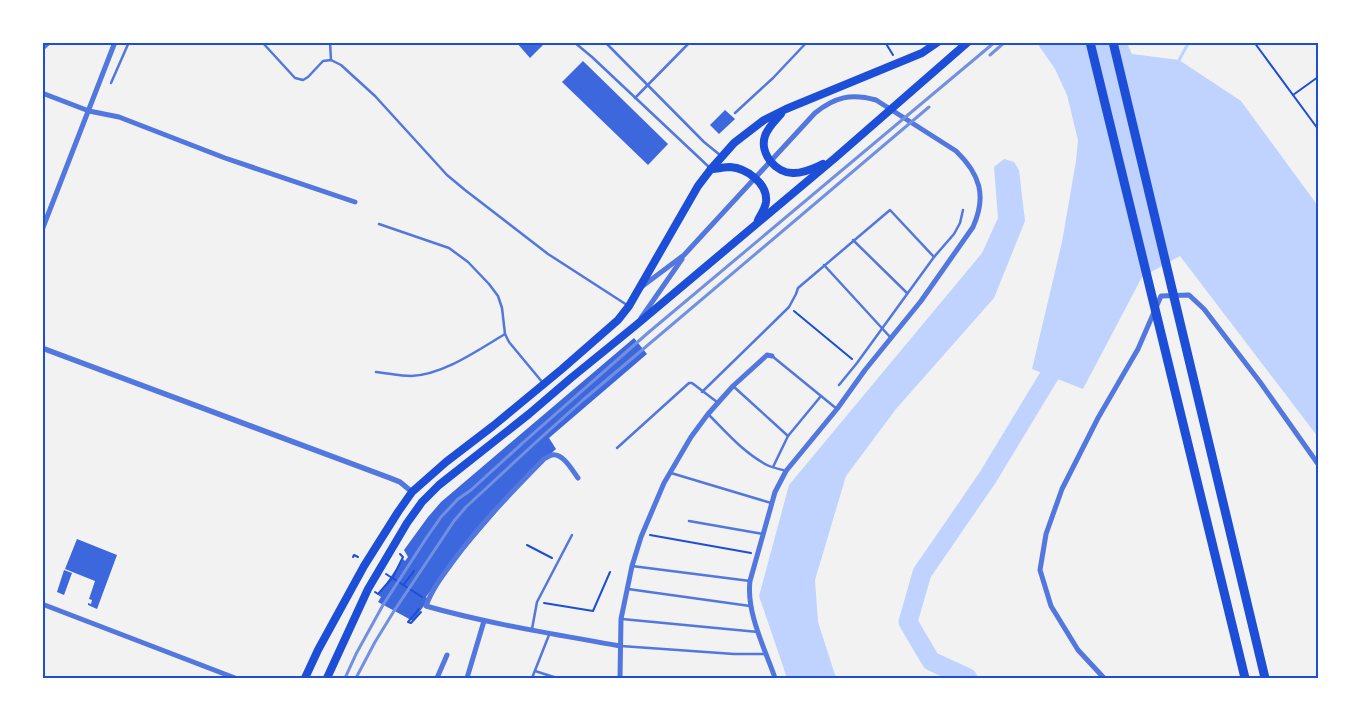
<svg xmlns="http://www.w3.org/2000/svg" width="1361" height="721" font-family="'PT Serif',serif">
<rect width="100%" height="100%" fill="#f2f2f2"/>
<g fill="#bfd3fe">
<polygon points="1037,43 1127,43 1132,54 1179,60 1241,101 1318,206 1318,437 1180,256 1142,277 1083,389 1032,369 1062,242 1076,161 1078,140 1067,95 1055,69"/>
<polygon points="1004,159 1014,162 1019,170 1025,221 994,298 896,409 846,476 815,580 818,622 836,678 787,678 759,596 789,485 982,253 998,218 994,167"/>
</g>
<g fill="none" stroke-linecap="round" stroke-linejoin="round">
<polyline stroke="#bfd3fe" stroke-width="3" points="1179,64 1179,60 1189,42"/>
<polyline stroke="#bfd3fe" stroke-width="19" points="968,678 931,661 908,622 922,573 988,477 1063,353"/>
</g>
<g fill="#3d67dc">
<polygon points="516,42 546,42 530,58"/>
<polygon points="583,61 668,144 648,165 562,82"/>
<polygon points="725,110 735,119 719,134 710,125"/>
<polygon points="634,338 647,354 549,438 556,449 530,473 436,583 426,597 428,600 413,621 378,602 381,597 378,595 403,559 405,561 408,557 404,550 428,517 441,502"/>
<polygon points="77,539 117,555 97,609 88,605 88,603 91,604 92,600 89,599 95,581 65,569"/>
<polygon points="64,570 72,573 64,595 57,592"/>
</g>
<g fill="none" stroke-linecap="round" stroke-linejoin="round">
<g stroke="#1d4ed8" stroke-width="2">
<polyline points="885,42 893,55"/>
<polyline points="1254,42 1318,129"/>
<polyline points="1293,95 1318,77"/>
<polyline points="794,311 852,359"/>
<polyline points="650,535 751,553"/>
<polyline points="527,545 552,558"/>
<polyline points="353,557 354,555 358,557"/>
<polyline points="386,574 422,597"/>
<polyline points="404,584 414,571"/>
<polyline points="375,592 378,594 393,577 403,557 400,554"/>
<polyline points="544,603 593,611 610,572"/>
<polyline points="419,609 408,622 411,623 421,612"/>
</g>
<g stroke="#5277de" stroke-width="2.5">
<polyline points="262,42 295,78 303,80 308,77 323,61 331,60 341,65 375,96 447,175 465,190 548,254 627,305"/>
<polyline points="330,42 331,60"/>
<polyline points="574,42 592,57 710,168"/>
<polyline points="605,42 704,142 720,155"/>
<polyline points="42,50 51,42"/>
<polyline points="111,83 129,42"/>
<polyline points="635,98 690,42"/>
<polyline points="735,113 773,78 807,42"/>
<polyline points="379,224 449,248 468,262 489,284 498,296 502,308 505,334 509,342 543,383"/>
<polyline points="853,240 907,293"/>
<polyline points="934,257 954,234 960,223 963,210"/>
<polyline points="824,265 891,338"/>
<polyline points="772,356 837,409"/>
<path d="M376,372c11,1 24,4 35,4 32,-1 67,-26 94,-42"/>
<polyline points="733,386 788,436"/>
<polyline points="702,392 789,307 796,294 798,288 890,210 934,257 857,363 839,385"/>
<path d="M709,415c18,18 35,38 58,50 6,3 13,4 19,6"/>
<polyline points="617,448 689,383 692,383 717,402"/>
<polyline points="773,467 788,436 821,396"/>
<polyline points="671,473 771,503"/>
<polyline points="689,521 763,534"/>
<polyline points="632,566 750,581"/>
<polyline points="628,589 750,606"/>
<polyline points="622,619 758,632"/>
<polyline points="532,629 537,602 572,535"/>
<polyline points="621,646 734,654 765,654"/>
<polyline points="535,671 557,678"/>
<polyline points="532,678 549,635"/>
</g>
<g stroke="#5277de" stroke-width="5">
<polyline points="42,93 89,111 119,117 225,158 355,202"/>
<polyline points="42,230 115,42"/>
<path d="M640,288l44,-33 131,-142c20,-16 36,-20 61,-13l80,51c24,23 31,45 17,76l-52,74 -56,69 -28,39 -51,62 -11,21 -25,89c-4,31 15,68 25,97"/>
<polyline points="641,318 682,259"/>
<path d="M578,478c-6,-8 -15,-25 -26,-23 -1,0 -6,3 -8,4 -31,32 -63,64 -90,101 -11,15 -22,29 -28,46 63,18 129,28 194,40"/>
<polyline points="42,604 235,678"/>
<polyline points="437,678 447,655"/>
<polyline points="467,678 484,621"/>
<polyline points="620,678 621,619 632,566 641,537 664,483 691,437 708,414 733,386 766,356 767,355 772,356"/>
<polyline points="1104,678 1078,650 1051,606 1040,570 1046,534 1062,489 1098,418 1138,349 1161,296 1189,295 1204,309 1260,382 1318,464"/>
</g>
<polyline stroke="#5277de" stroke-width="5.5" points="42,348 390,478 400,482 412,492"/>
<g stroke="#1d4ed8" stroke-width="8">
<path d="M781,114c-5,6 -13,13 -16,22 -6,17 11,38 29,37 11,0 20,-5 29,-9"/>
<path d="M711,169c6,0 13,-2 19,-2 17,1 38,17 36,35 -1,7 -5,12 -8,18"/>
<polyline points="305,678 318,650 364,566 398,512 412,492 446,462 493,426 562,369 618,320 629,306 698,186 711,169 734,143 764,120 786,109 922,53 938,42"/>
<polyline points="327,678 368,589 407,523 422,502 439,485 529,414 571,378 635,326 835,158 968,42"/>
</g>
<g stroke="#1d4ed8" stroke-width="9">
<polyline points="1090,42 1245,678"/>
<polyline points="1113,42 1265,678"/>
</g>
<g stroke="#7290e2" stroke-width="3">
<polyline points="990,55 1005,42"/>
<polyline points="345,678 356,654 383,605 427,537 441,517 458,499 471,490 526,440 649,332 995,42"/>
<polyline points="356,678 375,642 394,611 454,521 466,507 535,443 583,400 929,107"/>
</g>
</g>
<rect width="1361" height="721" fill="none" stroke="#ffffff" stroke-width="88"/>
<rect x="44" y="44" width="1273" height="633" fill="none" stroke="#1d4ed8" stroke-width="2"/>
</svg>
